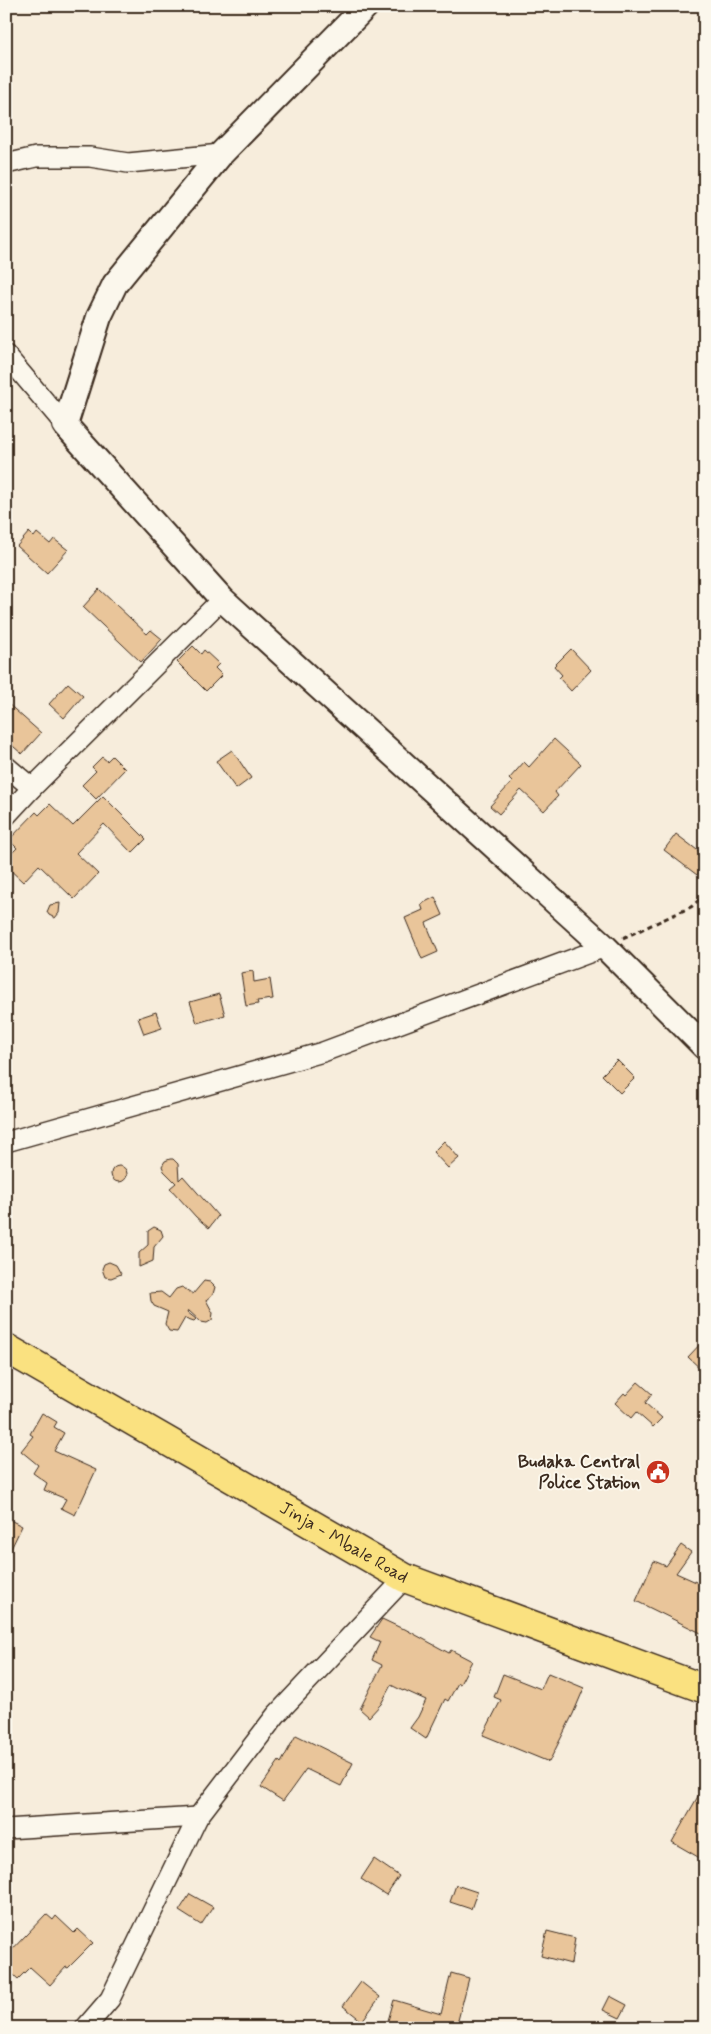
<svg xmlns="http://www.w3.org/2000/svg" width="711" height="2034" font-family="Mynerve,sans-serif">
<rect width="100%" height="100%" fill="#f7eddc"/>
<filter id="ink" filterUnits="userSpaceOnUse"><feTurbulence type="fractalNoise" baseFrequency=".02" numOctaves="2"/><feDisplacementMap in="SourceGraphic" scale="10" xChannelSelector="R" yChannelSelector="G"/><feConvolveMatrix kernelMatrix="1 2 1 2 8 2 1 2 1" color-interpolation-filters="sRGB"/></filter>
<g filter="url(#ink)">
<g fill="#e9c59a" stroke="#3b2a1e">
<polygon points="29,532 34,537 37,533 50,544 54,539 68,550 47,573 17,546"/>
<polygon points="99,589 147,634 151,630 162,639 141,662 83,607"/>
<polygon points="193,646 201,654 204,650 219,664 215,668 222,675 206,691 177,662"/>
<polygon points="571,649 591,670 571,691 559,678 562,675 554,666"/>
<polygon points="68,683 83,696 64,718 49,704"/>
<polygon points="6,702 41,733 22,754 6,740"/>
<polygon points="554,739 581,764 555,792 558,796 544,811 521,790 499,814 490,806 512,782 509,779 524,762 529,767"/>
<polygon points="232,750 251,778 236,789 216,761"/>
<polygon points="112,756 125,769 96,799 82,785 96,771 92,767 102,757 107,761"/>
<polygon points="103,796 146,839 132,853 104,824 76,853 98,874 74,899 39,865 23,882 6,866 6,859 17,848 9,840 36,812 39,815 50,804 73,826"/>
<polygon points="676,834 705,856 705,864 697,875 664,850"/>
<polygon points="435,897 443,915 426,923 438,952 422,959 405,918 423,910 421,904"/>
<polygon points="60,903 59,913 55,918 49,915 47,912 50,905"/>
<polygon points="253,971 254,982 270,979 273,999 257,1001 258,1004 246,1006 241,973"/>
<polygon points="219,994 225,1015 197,1023 190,1002"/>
<polygon points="156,1012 162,1028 144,1034 138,1018"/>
<polygon points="617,1060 635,1078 620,1093 602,1075"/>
<polygon points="444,1141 459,1158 448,1168 433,1152"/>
<polygon points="170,1159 173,1159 178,1164 179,1180 183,1176 218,1216 209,1228 196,1217 170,1188 176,1183 164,1171 162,1166 165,1161"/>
<circle cx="119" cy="1174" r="8"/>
<polygon points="154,1227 161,1230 163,1236 154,1247 153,1261 139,1267 139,1253 148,1245 148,1231"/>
<polygon points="109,1262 116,1265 121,1274 111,1278 105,1277 102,1269 104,1264"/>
<polygon points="204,1281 210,1282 215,1287 213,1294 206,1300 213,1313 212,1320 207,1323 201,1322 188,1310 187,1312 196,1319 194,1321 185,1318 177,1332 169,1331 165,1324 168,1312 154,1306 151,1301 150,1293 161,1292 169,1298 176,1289 182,1287 193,1294"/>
<polygon points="705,1339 705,1373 688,1357"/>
<polygon points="638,1382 652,1394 645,1403 662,1418 653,1427 636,1412 631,1418 615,1403 624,1393 626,1395"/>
<polygon points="42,1413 57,1422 54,1427 64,1433 54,1451 96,1470 75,1515 61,1508 66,1499 44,1490 47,1483 33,1473 38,1465 21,1451 33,1436 30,1434"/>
<polygon points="6,1518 22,1526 6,1559"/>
<polygon points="681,1545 691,1552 676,1573 705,1586 705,1635 636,1601 654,1561 666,1566"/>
<polygon points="382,1619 403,1629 403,1628 449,1653 451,1650 472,1661 460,1684 458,1683 448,1701 445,1699 426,1739 410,1728 418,1717 426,1700 404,1690 403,1691 391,1685 381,1704 369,1717 360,1709 382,1665 372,1660 380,1642 370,1637"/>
<polygon points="548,1673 584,1688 573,1714 549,1762 483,1735 501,1700 494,1697 503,1674 541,1689"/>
<polygon points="296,1735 353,1763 341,1786 306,1769 283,1801 261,1787 279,1761 281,1763"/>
<polygon points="705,1784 705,1861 672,1842"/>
<polygon points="374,1859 399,1876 386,1895 361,1879"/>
<polygon points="456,1885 477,1892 471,1909 450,1902"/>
<polygon points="190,1894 213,1907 201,1925 179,1911"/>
<polygon points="46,1914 53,1920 56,1916 74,1933 78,1929 93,1943 68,1968 66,1967 50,1985 30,1967 18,1979 6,1968 6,1956"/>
<polygon points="547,1931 575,1938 571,1964 541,1956"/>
<polygon points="451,1973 469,1978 456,2028 398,2028 387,2024 394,2000 441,2014"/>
<polygon points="361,1982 380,1997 362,2021 343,2006"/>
<polygon points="610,1996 627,2005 620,2018 603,2010"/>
</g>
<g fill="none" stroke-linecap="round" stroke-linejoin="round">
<g stroke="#3b2a1e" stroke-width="22">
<g id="minor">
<polyline points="6,164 36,157 90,157 128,163 221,154"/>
<polyline points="6,355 65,425"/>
<polyline points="6,766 32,788"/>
<polyline points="6,816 32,788 222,599"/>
<polyline points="6,1142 323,1052 605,947"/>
<polyline points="6,1829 198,1817"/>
<polyline points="85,2028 110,1999 198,1817 276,1715 405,1578"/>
</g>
</g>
<g stroke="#3b2a1e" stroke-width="28">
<polyline id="tertiary" points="366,6 221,154 115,284 99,317 65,425 222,599 605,947 705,1047"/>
</g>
<g stroke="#3b2a1e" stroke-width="31">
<g id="primary">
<path id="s1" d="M6,1348l399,230 300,111"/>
</g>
</g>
<polyline stroke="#3b2a1e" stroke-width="3" stroke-dasharray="5 4" stroke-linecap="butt" points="623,938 691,907 705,895"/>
<use href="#minor" stroke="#fbf7ec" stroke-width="19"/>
<use href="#tertiary" stroke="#fbf7ec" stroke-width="24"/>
<use href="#primary" stroke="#fae180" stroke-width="28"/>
</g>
</g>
<defs>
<g id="civic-disc" transform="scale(1.25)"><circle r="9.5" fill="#c8321e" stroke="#fbf7ec"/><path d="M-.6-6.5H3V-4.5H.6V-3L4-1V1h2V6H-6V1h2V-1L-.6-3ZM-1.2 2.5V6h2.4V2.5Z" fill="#fff"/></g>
</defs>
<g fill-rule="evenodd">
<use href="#civic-disc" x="658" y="1472"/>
</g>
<g text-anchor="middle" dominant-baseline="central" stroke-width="4" stroke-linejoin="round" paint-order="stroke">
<g font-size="18" font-weight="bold" fill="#3b2a1e" stroke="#fbf7ec" text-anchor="end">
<text x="640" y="1462">Budaka Central<tspan x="640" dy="21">Police Station</tspan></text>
</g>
<g font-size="18" fill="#3b2a1e" stroke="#fbf7ec">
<text stroke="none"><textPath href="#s1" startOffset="390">Jinja - Mbale Road</textPath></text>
</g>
</g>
<rect width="711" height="2034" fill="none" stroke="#fbf7ec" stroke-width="25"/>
<rect x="12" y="12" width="686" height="2009" fill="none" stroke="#3b2a1e" stroke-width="2" filter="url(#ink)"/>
</svg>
